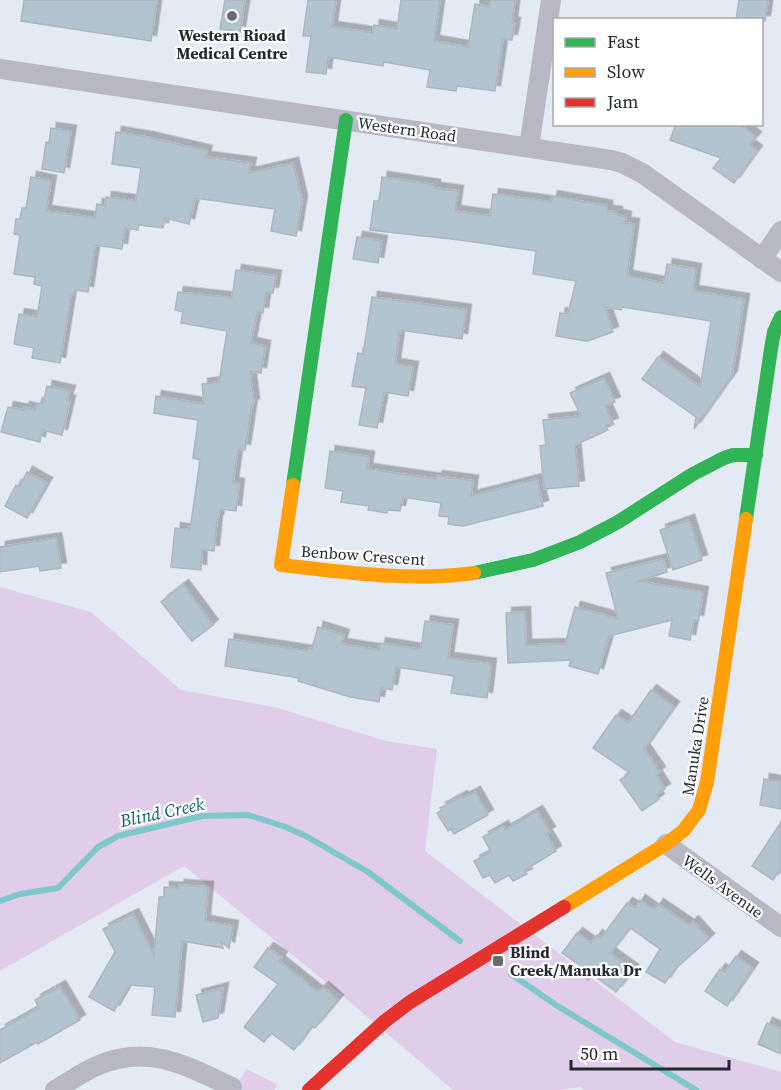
<svg xmlns="http://www.w3.org/2000/svg" width="781" height="1090" font-family="'Source Serif 4',serif">
<defs>
<filter id="shadow"><feDropShadow dx="5.5" dy="-5.5" stdDeviation="0" flood-color="#0004"/></filter>
</defs>
<rect width="100%" height="100%" fill="#e4eaf4"/>
<g fill="#e0cde9">
<polygon points="0,587 91,612 181,690 274,707 386,741 437,749 425,851 675,1042 781,1072 781,1090 584,1090 580,1087 560,1090 453,1090 349,1001 184,866 0,971"/>
<polygon points="247,1069 278,1085 274,1090 233,1090"/>
</g>
<g fill="none" stroke-linecap="round" stroke-linejoin="round">
<g stroke="#7ec7cb" stroke-width="6">
<polyline points="0,901 20,894 58,888 98,847 118,836 202,816 248,815 283,826 304,835 368,872 460,941"/>
<polyline points="511,974 556,1005 696,1090"/>
</g>
</g>
<g fill="#b2c4d0" stroke="#afb5bc" stroke-width="1.5" filter="url(#shadow)">
<polygon points="24,0 157,0 151,41 21,21"/>
<polygon points="225,0 245,0 240,32 220,29"/>
<polygon points="308,0 336,0 332,27 373,33 374,25 397,29 401,0 440,0 434,41 468,47 475,4 490,7 491,0 515,0 512,23 515,23 512,40 503,39 495,91 457,86 456,91 427,87 430,70 384,62 383,66 328,57 326,74 306,72 311,36 303,36"/>
<polygon points="739,0 768,0 765,21 736,20"/>
<polygon points="676,124 739,124 756,137 749,145 757,151 734,183 713,168 721,158 670,140"/>
<polygon points="51,128 71,131 64,173 42,169 46,142 49,143"/>
<polygon points="116,132 147,137 207,151 205,157 251,163 249,173 293,163 302,201 296,236 271,231 275,209 195,198 189,224 165,218 163,228 139,225 138,230 125,228 122,249 95,245 88,292 75,290 74,295 71,295 60,363 32,358 34,348 14,344 19,314 37,317 42,286 34,284 35,277 14,274 20,235 14,234 16,219 20,219 22,208 26,208 31,177 51,181 46,211 95,218 97,204 105,206 106,197 136,201 141,168 112,164"/>
<polygon points="382,177 435,185 435,188 458,191 455,211 490,216 493,194 551,202 552,196 607,206 607,211 617,212 617,215 626,217 625,223 634,224 627,276 664,283 667,264 696,269 693,291 744,299 732,376 694,429 696,417 642,379 658,357 700,387 711,321 622,307 621,310 605,307 613,332 588,341 585,339 586,341 556,336 560,313 568,314 576,281 533,274 536,251 460,240 370,230 374,201 379,201"/>
<polygon points="357,237 382,241 378,263 353,259"/>
<polygon points="236,270 276,276 273,293 266,292 263,313 257,312 251,343 265,346 261,373 250,371 254,404 252,404 245,450 238,449 233,483 239,484 236,511 220,509 218,520 217,520 214,551 202,550 201,570 171,567 175,528 190,530 200,460 193,458 198,420 154,413 156,396 204,404 202,384 219,382 227,331 181,323 183,312 175,310 178,292 232,298"/>
<polygon points="372,297 466,310 462,339 400,330 395,364 413,367 408,396 384,392 377,428 359,425 366,388 352,386 358,353 363,354"/>
<polygon points="604,378 615,402 605,406 613,423 606,426 608,430 575,445 579,486 544,489 540,446 546,445 543,420 581,416 570,393"/>
<polygon points="47,386 70,391 67,400 70,401 62,435 42,430 40,442 1,432 8,407 24,410 24,407 35,410 37,403 43,404"/>
<polygon points="330,451 369,457 367,469 436,479 437,476 473,481 471,496 537,479 543,506 463,526 448,524 449,517 439,516 441,503 403,497 400,511 388,510 387,513 368,510 369,506 341,502 343,491 325,488"/>
<polygon points="27,472 47,483 27,518 5,506 16,485 19,487"/>
<polygon points="689,520 702,560 673,570 660,530"/>
<polygon points="56,538 61,568 40,571 39,566 0,572 0,547"/>
<polygon points="663,559 667,572 638,581 703,592 698,621 694,620 690,640 669,636 672,620 609,636 598,674 569,666 571,660 508,663 506,613 525,612 526,645 565,644 575,607 618,619 606,573"/>
<polygon points="183,585 213,625 192,641 161,602"/>
<polygon points="425,621 453,625 448,658 491,664 487,698 451,693 454,676 396,667 392,690 381,688 379,702 350,697 298,681 299,678 225,666 229,639 307,651 308,648 312,649 318,627 344,635 341,644 379,650 380,643 417,649 421,648"/>
<polygon points="651,690 674,707 644,749 660,772 656,775 665,789 656,795 659,799 642,811 620,780 630,773 593,748 616,715 628,723"/>
<polygon points="764,779 781,782 781,809 760,805"/>
<polygon points="475,792 488,815 454,834 451,829 448,831 437,813 442,810 440,808 462,796 463,798"/>
<polygon points="537,811 550,832 546,834 556,851 525,870 527,874 513,881 509,875 495,883 490,875 483,878 474,861 491,852 483,837 503,826 505,830"/>
<polygon points="781,822 781,868 773,880 752,866"/>
<polygon points="179,885 208,887 205,921 233,926 229,948 221,942 223,948 182,941 175,1017 152,1015 155,987 129,985 114,1011 89,997 115,952 103,929 133,914 154,955 159,897 164,897 164,887 179,888"/>
<polygon points="640,900 654,910 658,904 689,925 693,921 709,939 673,971 665,983 646,972 660,949 630,928 610,953 633,970 616,992 593,975 588,980 577,972 581,966 562,953 577,933 591,943 597,935 601,938 627,903 635,908"/>
<polygon points="268,948 282,957 279,961 318,992 323,987 338,1000 315,1028 312,1026 294,1050 271,1033 264,1042 244,1027 278,984 254,967"/>
<polygon points="736,956 753,968 727,1006 705,991 720,969 725,972"/>
<polygon points="60,986 80,1020 38,1044 37,1042 0,1063 0,1030 39,1008 35,1000"/>
<polygon points="223,988 218,1018 203,1022 196,995"/>
<polygon points="767,1023 781,1029 781,1054 758,1044"/>
</g>
<g fill="none" stroke-linecap="round" stroke-linejoin="round">
<g stroke="#b8b7c6" stroke-width="20">
<polyline points="0,69 611,160 622,163 642,173 781,272"/>
<polyline points="529,147 551,0"/>
<polyline points="762,259 781,231"/>
<polyline points="666,844 781,927"/>
<path d="M55,1090c14,-8 29,-19 44,-25 51,-21 88,1 133,22"/>
</g>
<g stroke="#30b455" stroke-width="14">
<polyline points="293,485 346,120"/>
<polyline points="746,519 771,349 774,332 781,317"/>
<polyline points="474,573 533,560 580,542 618,522 693,474 724,458 733,455 756,455"/>
</g>
<g stroke="#ff9f0a" stroke-width="14">
<path d="M293,485l-12,80c64,7 128,17 193,8"/>
<polyline points="564,907 666,844 683,831 699,810 707,782 746,519"/>
</g>
<polyline stroke="#e5322d" stroke-width="14" points="309,1090 385,1021 410,1002 564,907"/>
</g>
<g fill="#676c74" stroke="#fff" stroke-width="2">
<circle cx="232" cy="16" r="6"/>
<rect x="492" y="955" width="12" height="12" rx="3"/>
</g>
<g text-anchor="middle" dominant-baseline="central" stroke-width="4.5" stroke-linejoin="round" paint-order="stroke">
<g font-size="16" font-weight="bold" fill="#24282f" stroke="#fff">
<text x="232" y="35">Western Rioad<tspan x="232" dy="18">Medical Centre</tspan></text>
<text x="510" y="952" text-anchor="start">Blind<tspan x="510" dy="18">Creek/Manuka Dr</tspan></text>
</g>
<g font-size="16" fill="#24282f" stroke="#fff">
<text transform="translate(407 129) rotate(8)">Western Road</text>
<text transform="translate(363 555) rotate(4)">Benbow Crescent</text>
<text transform="translate(695 746) rotate(-81)">Manuka Drive</text>
<text transform="translate(723 886) rotate(36)">Wells Avenue</text>
</g>
<g font-size="18" font-style="italic" fill="#0f6466" stroke="#fff">
<text transform="translate(162 812) rotate(-12)">Blind Creek</text>
</g>
</g>
<rect x="553" y="18" width="210" height="108" fill="#ffffff" stroke="#a7a9ac" stroke-width="1.5"/>
<rect x="565" y="38" width="30" height="9" fill="#30b455" stroke="#a7a9ac" stroke-width="1.5"/>
<text x="607" y="48" font-size="18" fill="#24282f">Fast</text>
<rect x="565" y="68" width="30" height="9" fill="#ff9f0a" stroke="#a7a9ac" stroke-width="1.5"/>
<text x="607" y="78" font-size="18" fill="#24282f">Slow</text>
<rect x="565" y="98" width="30" height="9" fill="#e5322d" stroke="#a7a9ac" stroke-width="1.5"/>
<text x="607" y="108" font-size="18" fill="#24282f">Jam</text>
<path d="M571 1060v9h158v-9" fill="none" stroke="#24282f" stroke-width="3"/>
<text x="580" y="1060" font-size="18" fill="#24282f" stroke="#ffffff" stroke-width="4.5" paint-order="stroke">50 m</text>
</svg>
